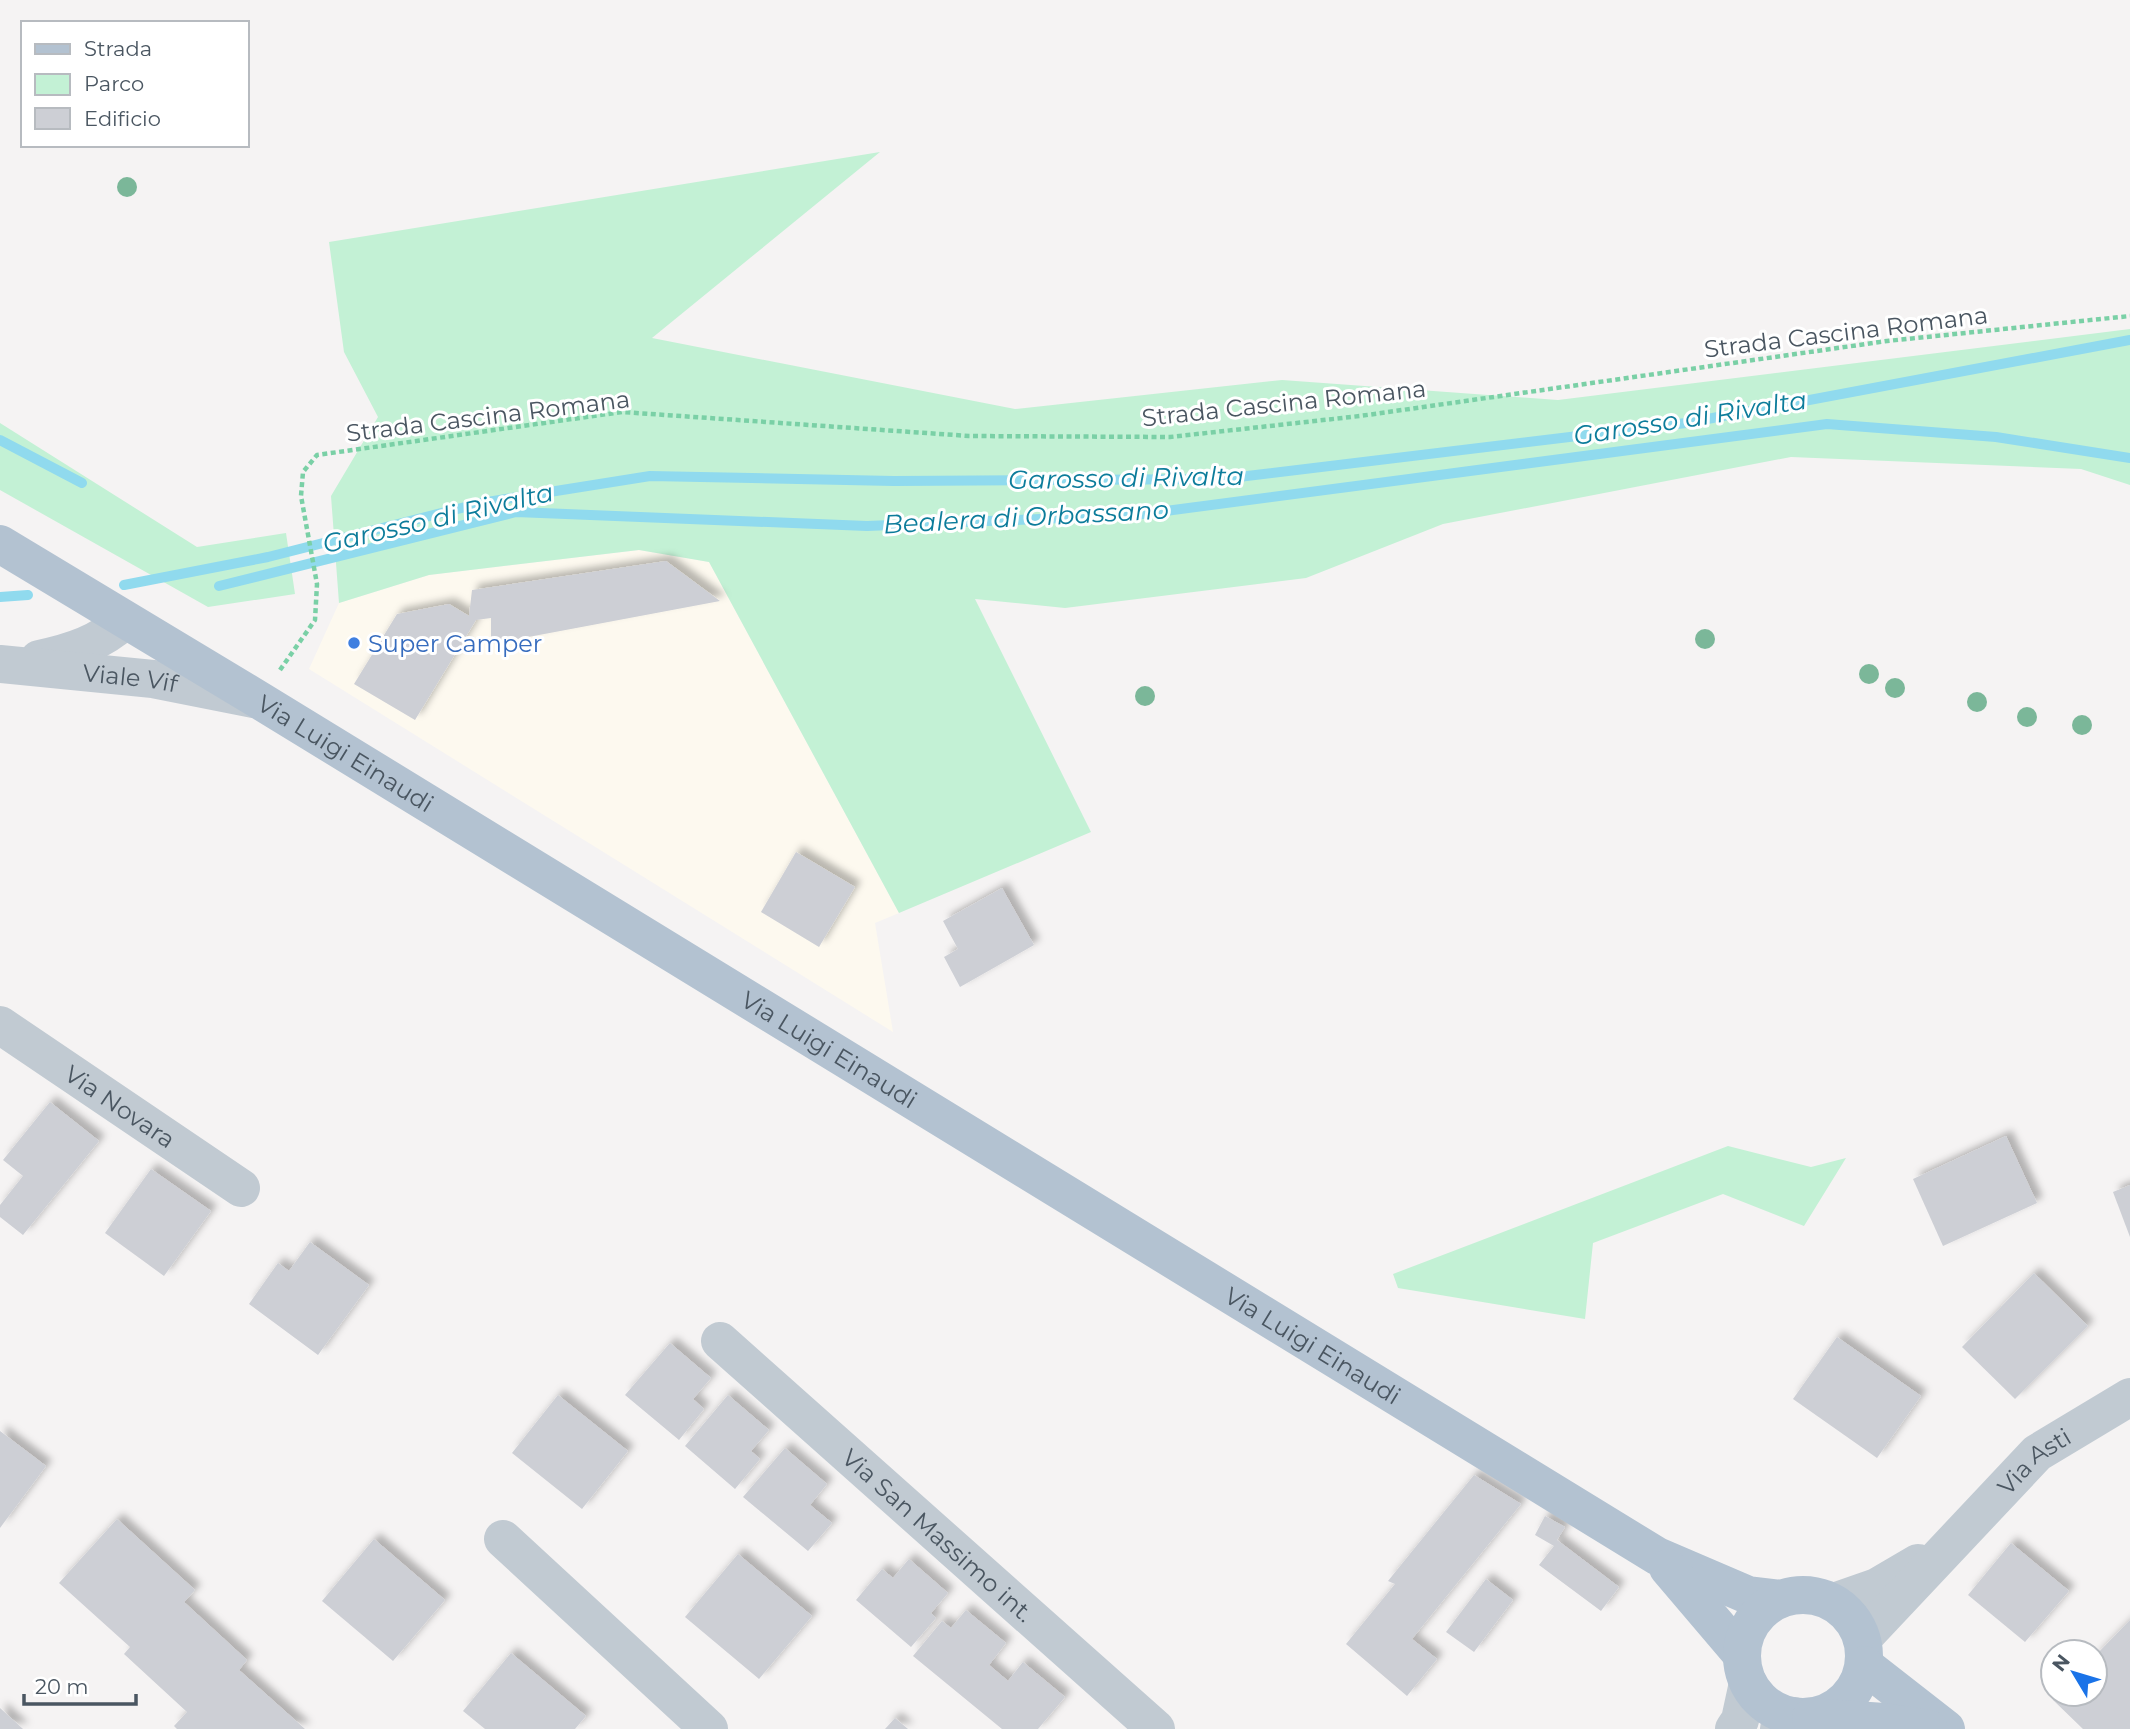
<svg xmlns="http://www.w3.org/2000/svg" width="2130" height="1729" font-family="Montserrat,sans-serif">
<defs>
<filter id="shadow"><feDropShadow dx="6" dy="-6" stdDeviation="3.5" flood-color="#0004"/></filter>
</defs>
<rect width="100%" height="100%" fill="#f5f3f3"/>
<polygon fill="#fdf9ef" points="639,550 709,562 899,913 875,923 893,1032 309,669 339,603 429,575"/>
<g fill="#c3f1d5">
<polygon points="880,152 652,338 1015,409 1282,380 1558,400 2130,329 2130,485 2081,469 1791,457 1443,524 1306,578 1065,608 975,599 1091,832 899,913 709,562 639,550 429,575 339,603 331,496 378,417 344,352 329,242"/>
<polygon points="0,423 197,547 286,533 295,594 208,607 0,490"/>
<polygon points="1728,1146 1811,1167 1846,1158 1804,1226 1723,1194 1593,1243 1585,1319 1398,1288 1393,1274"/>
</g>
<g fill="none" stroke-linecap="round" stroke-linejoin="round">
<g stroke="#90daee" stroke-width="10">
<polyline points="0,440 82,483"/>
<polyline points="124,585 268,557 481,503 650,476 894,481 1222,479 1686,423 2130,340"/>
<polyline points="219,586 516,512 867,526 1135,515 1827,424 1996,437 2130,458"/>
<polyline points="0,597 28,595"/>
</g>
</g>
<g fill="#cdcfd5" filter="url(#shadow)">
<polygon points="666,561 720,601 491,644 491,618 476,620 415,720 354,684 397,614 449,604 469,616 472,590"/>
<polygon points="796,852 855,887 819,947 761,912"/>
<polygon points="1002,888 1034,945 960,987 944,957 958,949 943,921"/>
<polygon points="50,1102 99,1141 23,1235 0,1217 0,1205 23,1176 3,1160"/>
<polygon points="2006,1136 2037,1203 1943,1246 1913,1179"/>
<polygon points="151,1169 211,1211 164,1276 105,1233"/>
<polygon points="2130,1185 2130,1237 2113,1192"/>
<polygon points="310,1242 369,1285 318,1355 249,1304 278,1263 289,1271"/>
<polygon points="2034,1273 2088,1326 2015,1399 1962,1347"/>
<polygon points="1837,1337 1921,1396 1877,1458 1793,1399"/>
<polygon points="670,1343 711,1378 693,1399 704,1409 679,1440 625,1395"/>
<polygon points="558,1395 628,1451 582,1509 512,1453"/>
<polygon points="728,1395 769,1430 751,1451 760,1459 735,1489 685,1446"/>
<polygon points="0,1431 46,1466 0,1528"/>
<polygon points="785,1448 827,1484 810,1505 832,1523 808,1551 743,1497"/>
<polygon points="1474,1475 1521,1504 1412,1639 1437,1659 1407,1696 1346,1644 1395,1584 1388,1581"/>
<polygon points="1545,1516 1565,1527 1557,1540 1619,1587 1601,1611 1539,1565 1554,1546 1535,1535"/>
<polygon points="117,1519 195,1590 184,1602 247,1660 239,1670 305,1729 177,1729 174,1726 187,1712 124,1654 130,1647 59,1583"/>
<polygon points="374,1539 445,1600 393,1661 322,1601"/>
<polygon points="2011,1543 2069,1591 2025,1642 1968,1595"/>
<polygon points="738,1554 812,1616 759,1679 685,1617"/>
<polygon points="909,1559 948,1593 931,1613 936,1618 911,1647 856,1600 882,1569 893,1578"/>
<polygon points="1486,1579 1513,1600 1474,1652 1446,1632"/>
<polygon points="966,1610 1006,1643 989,1665 1008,1681 1023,1662 1065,1697 1038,1729 1002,1729 913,1656 942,1621 951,1628"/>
<polygon points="2130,1620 2130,1729 2083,1729 2053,1700 2059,1694 2095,1694 2095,1656"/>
<polygon points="511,1653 586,1716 575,1729 485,1729 463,1711"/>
<polygon points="0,1708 23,1729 0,1729"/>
<polygon points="895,1718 908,1729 885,1729"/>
</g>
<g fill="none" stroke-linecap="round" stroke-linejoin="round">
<polyline stroke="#7ad0a6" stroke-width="4.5" stroke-dasharray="5 3.5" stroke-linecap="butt" points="280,670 315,620 317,584 301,496 303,472 317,455 622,412 969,436 1170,437 1360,416 1887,341 2130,316"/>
<g stroke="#c1cad2" stroke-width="38">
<path d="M39,659c33,-7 61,-16 86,-39"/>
<path id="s1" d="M0,664l153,15 101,20"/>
<path id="s2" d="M0,1025l241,163"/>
<path id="s3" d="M720,1341l436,388"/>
<polyline points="503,1539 709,1729"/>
<polyline points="1834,1602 1877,1587 1918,1563"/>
<path id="s4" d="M1862,1639l175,-186 93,-56"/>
<polyline points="1734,1729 1740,1720 1748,1683"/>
<polyline points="1779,1729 1794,1716"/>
</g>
<g stroke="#b3c2d1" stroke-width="38">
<path id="s5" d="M0,544l259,156 1398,856 91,39 32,4"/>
<polyline points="1668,1568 1742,1655"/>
<circle cx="1803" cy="1656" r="61"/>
<polyline points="1864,1665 1946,1729"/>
<polyline points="1811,1717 1884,1722 1929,1729"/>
</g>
</g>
<g fill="#7bb799">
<circle cx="127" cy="187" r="10"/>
<circle cx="1705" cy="639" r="10"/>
<circle cx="1869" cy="674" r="10"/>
<circle cx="1895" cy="688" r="10"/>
<circle cx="1145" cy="696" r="10"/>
<circle cx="1977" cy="702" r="10"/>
<circle cx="2027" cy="717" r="10"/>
<circle cx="2082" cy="725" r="10"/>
</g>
<circle fill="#3f7fe0" stroke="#fff" stroke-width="2.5" cx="354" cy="643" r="7"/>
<g text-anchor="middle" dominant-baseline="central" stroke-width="6" stroke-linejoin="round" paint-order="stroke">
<g font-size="24" fill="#4a5661" stroke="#fff">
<text transform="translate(1846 332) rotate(-7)">Strada Cascina Romana</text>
<text transform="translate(1284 403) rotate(-6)">Strada Cascina Romana</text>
<text transform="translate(488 416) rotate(-7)">Strada Cascina Romana</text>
<text stroke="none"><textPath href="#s1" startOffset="131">Viale Vif</textPath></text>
<text stroke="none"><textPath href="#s5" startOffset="404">Via Luigi Einaudi</textPath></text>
<text stroke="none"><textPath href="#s5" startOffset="971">Via Luigi Einaudi</textPath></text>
<text stroke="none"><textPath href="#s2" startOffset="145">Via Novara</textPath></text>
<text stroke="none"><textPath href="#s5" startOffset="1538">Via Luigi Einaudi</textPath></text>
<text stroke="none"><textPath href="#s4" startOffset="248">Via Asti</textPath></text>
<text stroke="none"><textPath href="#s3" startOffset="292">Via San Massimo int.</textPath></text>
</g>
<g font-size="24" fill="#366cbe" stroke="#fff" text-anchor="start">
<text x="368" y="643">Super Camper</text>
</g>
<g font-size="26" font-style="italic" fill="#0c7c9b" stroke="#fff">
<text transform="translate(1690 418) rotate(-9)">Garosso di Rivalta</text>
<text transform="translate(1126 478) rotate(-1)">Garosso di Rivalta</text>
<text transform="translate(1026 517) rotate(-3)">Bealera di Orbassano</text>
<text transform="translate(438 518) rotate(-13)">Garosso di Rivalta</text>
</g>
</g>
<rect x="21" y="21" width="228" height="126" fill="#ffffff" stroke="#b7bbc0" stroke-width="2"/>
<rect x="35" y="44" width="35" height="10" fill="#b3c2d1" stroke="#b7bbc0" stroke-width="2"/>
<text x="84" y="56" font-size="21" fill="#4a5661">Strada</text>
<rect x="35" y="74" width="35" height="21" fill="#c3f1d5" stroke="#b7bbc0" stroke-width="2"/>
<text x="84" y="91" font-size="21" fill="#4a5661">Parco</text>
<rect x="35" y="108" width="35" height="21" fill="#cdcfd5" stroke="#b7bbc0" stroke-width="2"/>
<text x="84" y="126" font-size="21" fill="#4a5661">Edificio</text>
<g transform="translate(2074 1673) rotate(308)"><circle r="33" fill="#ffffff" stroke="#b7bbc0" stroke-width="2"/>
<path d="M0-5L12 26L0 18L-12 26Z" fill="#1a73e8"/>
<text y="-10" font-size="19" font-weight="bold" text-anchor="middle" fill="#4a5661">N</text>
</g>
<path d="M24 1694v10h112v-10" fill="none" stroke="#4a5661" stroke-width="3.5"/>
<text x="35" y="1694" font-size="21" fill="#4a5661" stroke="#ffffff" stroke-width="5" paint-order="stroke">20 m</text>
</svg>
